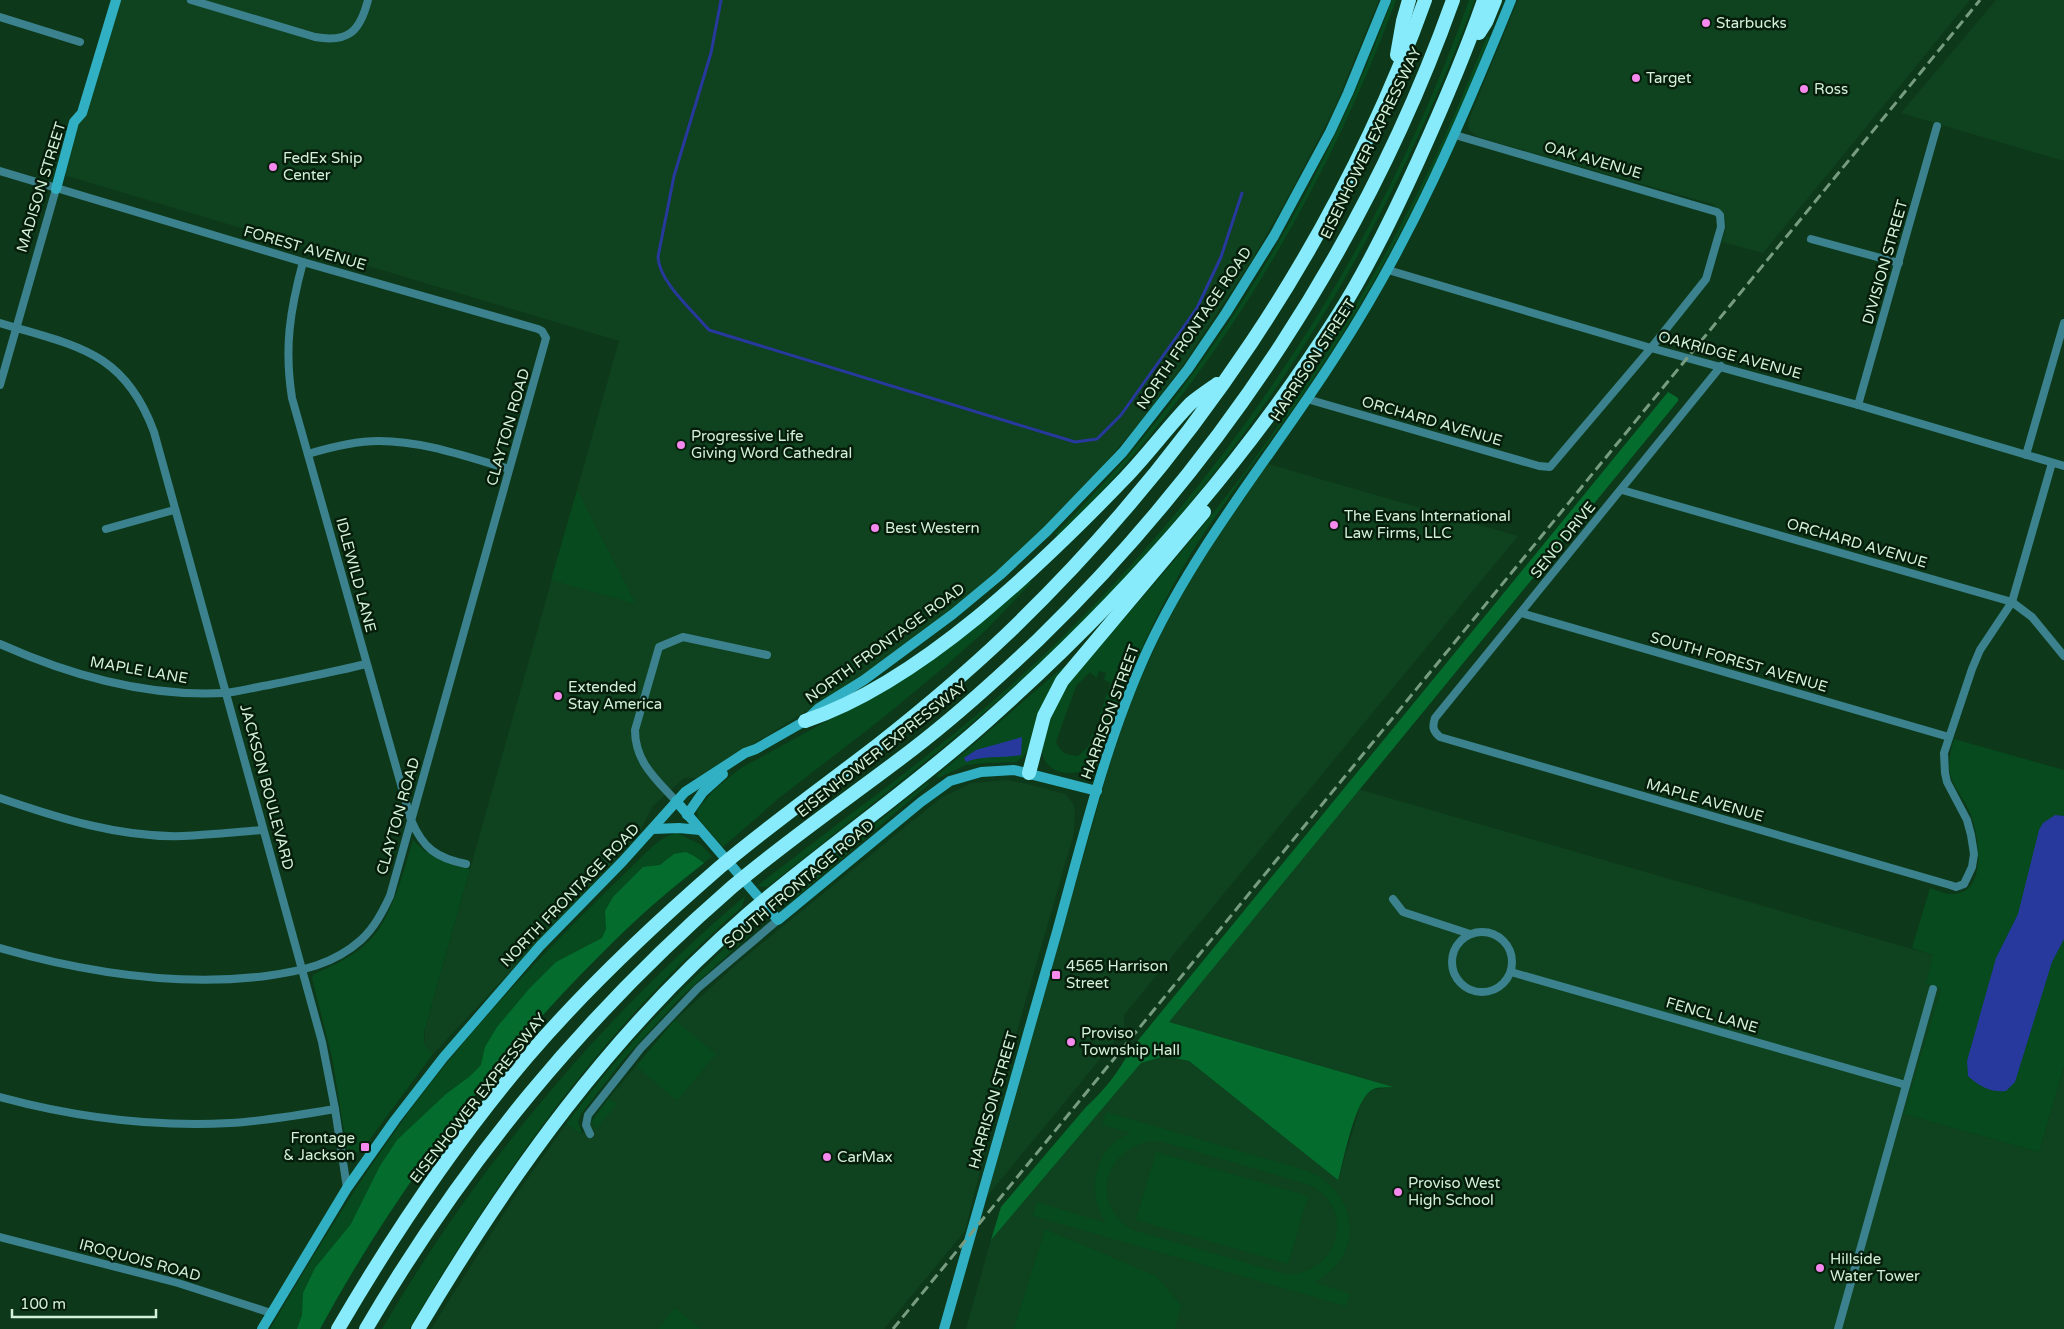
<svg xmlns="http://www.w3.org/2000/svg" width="2064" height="1329" font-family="'Varela Round',sans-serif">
<rect width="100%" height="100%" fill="#0d391a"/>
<g fill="#0f421e">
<polygon points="113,0 1379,0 1336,105 1292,190 1251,262 1183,365 1140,422 1096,474 1028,545 982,586 861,677 699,778 684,778 653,806 642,827 614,861 433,1054 424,1044 425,1029 619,341 64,175"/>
<polygon points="1518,0 1970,0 1763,253 1722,242 1726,227 1725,219 1723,212 1712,204 1478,137 1470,131 1468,126 1469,119"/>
<polygon points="1996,0 2064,0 2064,161 1901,113"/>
<polygon points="1268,464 1518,536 1124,1015 1124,1030 985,1199 1111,760 1133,696 1163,630 1193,572 1227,518"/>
<polygon points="1007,780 1028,784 1065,794 1073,803 1075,811 1074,833 1004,1076 965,1231 884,1329 431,1329 513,1199 566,1124 582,1134 608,1099 675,1020 739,962 942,797 972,783"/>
<polygon points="1358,789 1933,955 1941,988 1905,1114 2039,1152 2064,1066 2064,1329 966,1329 991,1240 1141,1063 1165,1056 1189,1061 1338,1180 1362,1100 1371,1090 1390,1087 1168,1022"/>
</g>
<g fill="#064a1e" fill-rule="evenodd">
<path d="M1392,0h4c-71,194 -189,392 -338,536l-3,-2c147,-144 267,-341 337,-534z"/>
<path d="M1469,0h6c-91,244 -225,461 -414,643 -91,88 -195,165 -294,244l-10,-1c79,-62 161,-120 237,-186 210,-182 383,-438 475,-700z"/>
<path d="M1487,36l3,1c-47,117 -102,230 -172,335 -40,61 -87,118 -126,180 -32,53 -57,109 -80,166l-9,3 -5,-2 13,-36 -7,-3 2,-7 -7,-2 -2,7 -7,-6 -14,14 -20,56c6,12 10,13 22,14l10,-9 5,-14 7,3 3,6c-3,8 -5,17 -12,23 -15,14 -47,10 -49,-14 0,-5 2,-10 4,-15 6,-25 17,-45 32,-65 52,-60 105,-118 153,-181 76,-99 142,-206 197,-318 22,-44 40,-91 59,-136z"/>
<polygon points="577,490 636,604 551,580"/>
<polygon points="1028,580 1031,583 985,631 949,663 879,721 779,798 723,847 698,818 697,810 715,789 741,768 862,702"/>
<polygon points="1063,667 1064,668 1035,727 1028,750 1023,757 1016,762 984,763 966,765 938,778 936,776 964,753"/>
<path d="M1954,739l110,31v296l-25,86 -135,-38 37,-126 -15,-4 7,-29 -21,-7 18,-60c6,2 13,5 19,6 40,3 30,-57 22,-79 -5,-14 -16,-25 -20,-38 -4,-14 0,-26 3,-38z"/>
<polygon points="928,782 929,784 794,899 779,904 777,902"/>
<path d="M677,833l24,12 11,11c-30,27 -63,50 -92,79 -118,115 -221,249 -300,394h-50c54,-92 109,-182 176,-265 64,-79 136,-149 208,-219l13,-9z"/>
<path d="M413,840c16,17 34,25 57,29l-46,163v12l9,10 -72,97 -10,3 -4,-5 -15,-92 -20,-79 2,-4c18,-8 36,-16 51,-29 26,-22 38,-72 48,-105z"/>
<path d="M745,896l-3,11c-137,118 -242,267 -333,422h-27c96,-164 218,-310 363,-433z"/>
<path d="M755,920l-1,6 1,1 -3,6 -71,64 -57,62 -43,55 -3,7 4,13 -16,-10c21,-27 42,-55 65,-80 39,-44 81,-84 124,-124z"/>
<polygon points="675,1020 716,1054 677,1101 636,1066"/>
<polygon points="608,1099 617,1104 596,1129 592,1121"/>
<path d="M1106,1112l199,58c54,20 62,86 9,112l36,12 -4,12 -313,-90 4,-14 69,21c-21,-31 -12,-77 25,-90l-29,-8zM1150,1141h10l147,43c51,21 33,92 -22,90l-152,-44c-44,-25 -29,-80 17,-89z"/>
<polygon points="1156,1152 1308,1196 1288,1264 1136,1220"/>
<polygon points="1045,1229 1156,1276 1181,1305 1175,1329 1014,1329"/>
<polygon points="675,1308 701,1329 658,1329"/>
</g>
<g fill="#046d2e">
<path d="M1668,392l10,6v3l-509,621 224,65c-8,1 -17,-1 -23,4 -16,13 -26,68 -32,89l-149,-119 -24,-5 -24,7 -150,177 10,-33 85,-100c19,-17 33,-36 45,-58z"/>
<path d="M686,852l8,4 10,7c-51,38 -95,82 -139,128 -95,101 -179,216 -245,338h-23l5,-14 1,-22 12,-25 36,-44 29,-58 17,-26 49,-46 23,-17 12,-12 4,-18 12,-20 32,-38 27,-27 46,-24 4,-9 -1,-18 8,-14 30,-30 17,-2 14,-11z"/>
</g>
<g fill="#27399c">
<path d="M1022,737l-1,18c-18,4 -37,0 -55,7l-2,-4 12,-8z"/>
<path d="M2055,815l9,1v123l-12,23 -37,120 -9,9c-15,2 -27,-5 -38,-15l-1,-15 29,-103 22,-44 21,-84 4,-7z"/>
</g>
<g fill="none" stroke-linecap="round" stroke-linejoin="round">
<path stroke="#27399c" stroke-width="3" d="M721,0l-10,53 -37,123 -16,81c1,25 35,54 51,73l366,112 22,-3 24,-24 76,-107 24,-51 21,-64"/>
<g stroke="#3c828e" stroke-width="8">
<path d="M191,0l124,37c34,6 45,-6 53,-37"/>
<polyline points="0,17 80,42"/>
<path d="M0,171l303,91 235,67 4,2 4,7 -156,558c-8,17 -16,32 -29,44 -28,25 -60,31 -95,36 -90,11 -179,-3 -266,-28"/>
<polyline points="1811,239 1899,263"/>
<path d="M303,262c-13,48 -19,86 -11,136l119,422c12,28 25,38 55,44"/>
<polyline points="1388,270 1651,348 1858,405 2064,466"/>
<path d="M0,323c75,23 124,27 154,109l168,610 13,67 12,79"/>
<path d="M1721,366l-286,352c-3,9 -2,13 5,19l510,148 6,2 8,-3 8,-17 2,-13 -3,-19 -4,-15 -20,-38 -2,-9 -1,-20 28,-84 8,-19 32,-48 40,-139"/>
<polyline points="0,385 56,189"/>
<polyline points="1307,399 1539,466 1550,467 1651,348 1706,279 1721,227 1720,215 1717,212 1455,135"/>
<polyline points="1858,405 1937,126"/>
<path d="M308,454c23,-7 47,-13 71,-13 45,0 88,16 130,28"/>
<polyline points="2026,455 2064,323"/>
<polyline points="1622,490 2012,602 2032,617 2064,656"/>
<polyline points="106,529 174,510"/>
<polyline points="1521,613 1949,737"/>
<path d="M0,644c69,31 148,53 224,49 15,-1 31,-6 45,-8 32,-7 65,-13 97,-21"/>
<path d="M0,798c58,20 121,40 183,38 27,-1 54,-4 80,-6"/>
<path d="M676,801c-20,-22 -41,-39 -41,-71l24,-83 24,-10 84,18"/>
<polyline points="1393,899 1403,912 1470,934"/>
<circle cx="1482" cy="962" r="30"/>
<polyline points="1511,972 1906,1085"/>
<path d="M0,1097c74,20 153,30 230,26 35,-2 70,-8 105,-14"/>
<polyline points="590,1134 586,1125 588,1115 641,1048 698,988 778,920"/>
<polyline points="0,1237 178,1283 271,1313"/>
<polyline points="1838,1329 1933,989"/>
</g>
<g stroke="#31b0c3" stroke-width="10">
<polyline points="56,189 74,122 82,113 116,0"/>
<polyline points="676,801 778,920 921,802 950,781 981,772 1014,770 1097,791"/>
<polyline points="687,815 703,792 723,774"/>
<polyline points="653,829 679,828 700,830"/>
<polyline points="262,1329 347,1188 395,1120 443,1058 540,946 623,861 685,792 745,753 756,749 805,721 819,708 864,680 953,614 1000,575 1047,531 1123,452 1188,369 1226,313 1274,236 1330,132 1348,93 1386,0"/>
<path d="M944,1329c39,-134 76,-268 114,-401 26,-94 49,-190 90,-279 50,-107 126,-196 189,-295 73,-112 124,-231 174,-354"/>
</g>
<g stroke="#87ebfb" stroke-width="14">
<polyline points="1479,33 1486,22 1495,0"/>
<polyline points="1397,55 1403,21 1409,0"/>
<path d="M805,721c116,-39 236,-156 320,-243 23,-24 42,-50 65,-74 8,-7 19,-14 27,-20"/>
<polyline points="1029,773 1044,716 1062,681 1204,512"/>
<path d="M338,1329c56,-96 117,-187 189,-272 59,-69 125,-131 193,-190 51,-43 106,-82 159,-123 43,-34 86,-70 126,-108 184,-176 334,-396 420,-636"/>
<path d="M366,1329c99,-169 218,-313 366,-442 58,-49 121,-92 181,-138 43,-33 85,-71 125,-109 183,-178 329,-399 415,-640"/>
<path d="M418,1329c92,-155 193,-296 330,-415 77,-66 162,-124 238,-192 135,-120 255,-254 352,-407 31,-49 56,-101 80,-154 24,-53 47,-106 66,-161"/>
</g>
<polyline stroke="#789c80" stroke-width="3" stroke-dasharray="10 5" stroke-linecap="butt" points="893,1329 1980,0"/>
</g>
<g fill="#f589ee" stroke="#061d0c" stroke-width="2">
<circle cx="1706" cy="23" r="5"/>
<circle cx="1636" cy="78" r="5"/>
<circle cx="1804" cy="89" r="5"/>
<circle cx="273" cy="167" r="5"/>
<circle cx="681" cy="445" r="5"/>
<circle cx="1334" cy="525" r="5"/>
<circle cx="875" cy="528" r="5"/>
<circle cx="558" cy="696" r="5"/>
<rect x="1051" y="970" width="10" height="10" rx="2.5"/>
<circle cx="1071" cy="1042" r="5"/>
<rect x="360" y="1142" width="10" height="10" rx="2.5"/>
<circle cx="827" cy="1157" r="5"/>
<circle cx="1398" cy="1192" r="5"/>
<circle cx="1820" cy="1268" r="5"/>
</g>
<g text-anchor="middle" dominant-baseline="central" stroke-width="5" stroke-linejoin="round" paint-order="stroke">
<g font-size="15" fill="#d3f1d8" stroke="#061d0c" text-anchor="start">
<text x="1716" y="23">Starbucks</text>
<text x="1646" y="78">Target</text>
<text x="1814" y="89">Ross</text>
<text x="283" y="158">FedEx Ship<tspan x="283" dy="17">Center</tspan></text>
<text x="691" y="436">Progressive Life<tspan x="691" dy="17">Giving Word Cathedral</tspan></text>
<text x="1344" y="516">The Evans International<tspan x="1344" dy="17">Law Firms, LLC</tspan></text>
<text x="885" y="528">Best Western</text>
<text x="568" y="687">Extended<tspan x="568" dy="17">Stay America</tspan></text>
<text x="1066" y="966">4565 Harrison<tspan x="1066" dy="17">Street</tspan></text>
<text x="1081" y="1033">Proviso<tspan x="1081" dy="17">Township Hall</tspan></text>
<text x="355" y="1138" text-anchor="end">Frontage<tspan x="355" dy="17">&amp; Jackson</tspan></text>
<text x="837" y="1157">CarMax</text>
<text x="1408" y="1183">Proviso West<tspan x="1408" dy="17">High School</tspan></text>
<text x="1830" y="1259">Hillside<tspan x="1830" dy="17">Water Tower</tspan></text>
</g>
<g font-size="15" fill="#d3f1d8" stroke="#061d0c">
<text transform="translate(1371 143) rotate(-64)">EISENHOWER EXPRESSWAY</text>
<text transform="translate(1593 160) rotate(16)">OAK AVENUE</text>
<text transform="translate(41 187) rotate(-73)">MADISON STREET</text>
<text transform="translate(305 248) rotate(16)">FOREST AVENUE</text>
<text transform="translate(1885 262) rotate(-74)">DIVISION STREET</text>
<text transform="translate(1194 328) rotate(-56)">NORTH FRONTAGE ROAD</text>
<text transform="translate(1730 355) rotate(15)">OAKRIDGE AVENUE</text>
<text transform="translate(1313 360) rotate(-57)">HARRISON STREET</text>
<text transform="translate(1432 421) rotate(16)">ORCHARD AVENUE</text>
<text transform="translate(508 427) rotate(-74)">CLAYTON ROAD</text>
<text transform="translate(1563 540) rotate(-51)">SENO DRIVE</text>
<text transform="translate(1857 543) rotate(16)">ORCHARD AVENUE</text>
<text transform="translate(356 575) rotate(75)">IDLEWILD LANE</text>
<text transform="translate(885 643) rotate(-36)">NORTH FRONTAGE ROAD</text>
<text transform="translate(1739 662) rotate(16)">SOUTH FOREST AVENUE</text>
<text transform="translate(139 670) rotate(10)">MAPLE LANE</text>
<text transform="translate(1110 712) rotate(-70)">HARRISON STREET</text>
<text transform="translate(882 749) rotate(-38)">EISENHOWER EXPRESSWAY</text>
<text transform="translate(267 787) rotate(75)">JACKSON BOULEVARD</text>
<text transform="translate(1705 800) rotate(16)">MAPLE AVENUE</text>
<text transform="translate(398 816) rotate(-74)">CLAYTON ROAD</text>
<text transform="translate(799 884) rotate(-40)">SOUTH FRONTAGE ROAD</text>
<text transform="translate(570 895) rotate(-46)">NORTH FRONTAGE ROAD</text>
<text transform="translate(1712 1015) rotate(16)">FENCL LANE</text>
<text transform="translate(478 1098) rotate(-52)">EISENHOWER EXPRESSWAY</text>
<text transform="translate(993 1100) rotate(-74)">HARRISON STREET</text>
<text transform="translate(140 1260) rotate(15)">IROQUOIS ROAD</text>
</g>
</g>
<path d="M12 1309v8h144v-8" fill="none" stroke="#d3f1d8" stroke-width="2.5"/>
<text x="20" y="1309" font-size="15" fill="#d3f1d8" stroke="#061d0c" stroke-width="4" paint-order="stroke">100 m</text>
</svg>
